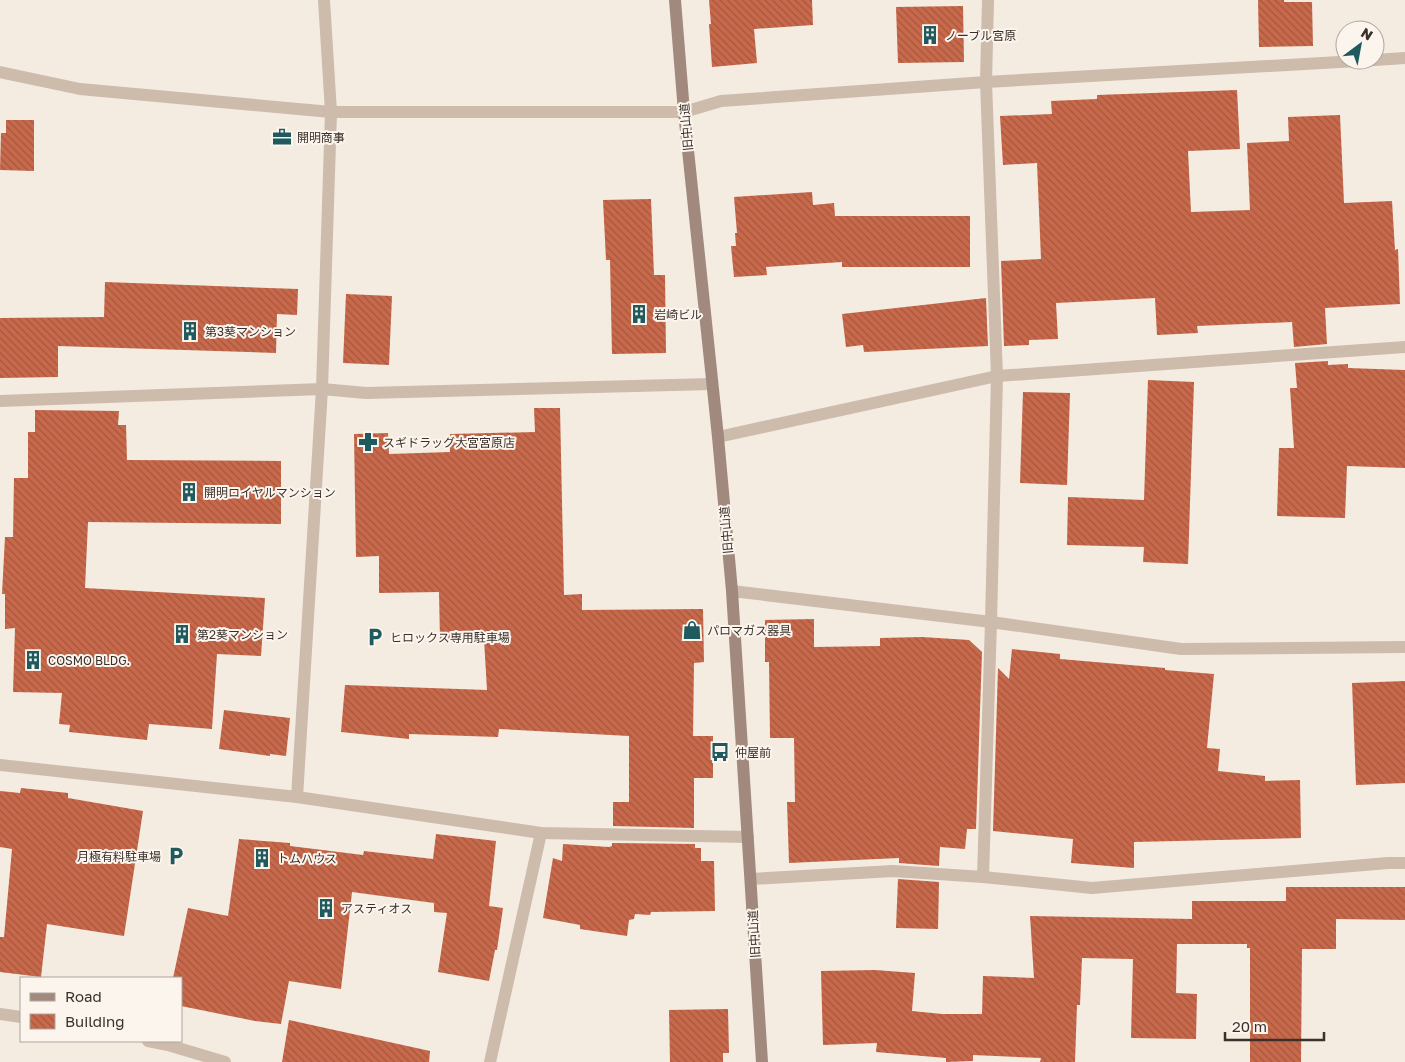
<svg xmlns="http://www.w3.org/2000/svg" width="1405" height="1062" font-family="'Golos Text','Noto Sans JP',sans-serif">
<defs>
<pattern id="building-back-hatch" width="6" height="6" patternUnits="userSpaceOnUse" patternTransform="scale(1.25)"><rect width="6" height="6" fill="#c8694b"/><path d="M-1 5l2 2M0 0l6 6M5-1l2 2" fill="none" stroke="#a4573f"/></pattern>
</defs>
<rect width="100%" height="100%" fill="#f4ebe1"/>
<g fill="url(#building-back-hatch)">
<polygon points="709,0 812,0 813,25 754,29 757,63 712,67 709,24 711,24"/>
<polygon points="1258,0 1284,0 1284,2 1312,2 1313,46 1259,47"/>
<polygon points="963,6 964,62 898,63 896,7"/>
<polygon points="1237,90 1240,149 1188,151 1191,212 1250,210 1247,143 1289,141 1288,117 1340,115 1344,203 1392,201 1395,250 1398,249 1400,304 1325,308 1327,344 1294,347 1292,322 1197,326 1198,333 1157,335 1155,298 1056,303 1058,339 1029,340 1029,345 1004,346 1001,261 1041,259 1037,163 1003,165 1000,116 1052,114 1051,101 1097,99 1097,95"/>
<polygon points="6,120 34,120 34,171 0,170 1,133 6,133"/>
<polygon points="812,192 813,205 834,203 835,216 970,216 970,267 842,267 842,262 766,267 767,275 734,277 731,246 736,246 735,233 737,233 734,197"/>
<polygon points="651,199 654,275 665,275 666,353 612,354 610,260 606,260 603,200"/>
<polygon points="105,282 298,289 297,315 277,314 276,353 58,346 58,377 0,378 0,318 104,317"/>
<polygon points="346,294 392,296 389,365 343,363"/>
<polygon points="986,298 988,346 864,352 863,345 846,347 842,314"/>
<polygon points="1328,361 1328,365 1348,364 1348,368 1405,370 1405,468 1347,466 1345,518 1277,516 1279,448 1294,448 1290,388 1297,388 1295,363"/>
<polygon points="1148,380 1194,382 1188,564 1143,562 1144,547 1067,545 1068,497 1144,500"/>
<polygon points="1023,392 1070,393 1067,485 1020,483"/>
<polygon points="534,408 560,408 564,595 582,594 582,610 703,609 704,662 694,663 693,736 713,736 713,778 694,778 694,828 613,826 613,802 629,802 629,736 499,729 498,737 409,734 409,739 341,732 345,685 487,690 484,639 440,640 439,592 379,593 379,556 356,557 354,434 388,433 389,454 450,452 450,434 535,432"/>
<polygon points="35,410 119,411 118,425 126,425 127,460 281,461 281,524 88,522 85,588 265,598 261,656 217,654 212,729 149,724 147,740 69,732 70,725 59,724 62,693 13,692 15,628 5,629 5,594 2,594 5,537 13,537 14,478 28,478 28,432 35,432"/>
<polygon points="814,619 814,647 880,646 880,638 922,637 969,640 982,652 976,829 967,829 965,849 940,847 939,866 899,863 899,858 789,863 787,802 795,802 794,738 770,738 769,662 765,662 765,620"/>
<polygon points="1012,649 1060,654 1060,659 1165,668 1165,670 1214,674 1207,748 1220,749 1218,771 1265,776 1265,781 1300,780 1301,838 1134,842 1134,868 1071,863 1073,839 993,831 998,668 1009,679"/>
<polygon points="1405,681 1405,783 1356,785 1352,683"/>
<polygon points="224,710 290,718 286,756 270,754 270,756 219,749"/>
<polygon points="21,788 68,793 68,798 143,811 124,936 47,924 41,977 0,972 0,937 4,937 12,849 0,847 0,791 20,793"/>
<polygon points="436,834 496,841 489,906 503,908 497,950 495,950 489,981 438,972 447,913 434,912 434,903 352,892 341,989 289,981 281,1024 255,1021 181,1006 181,978 173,978 188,908 228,916 239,839 290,843 290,846 363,855 364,851 433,859"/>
<polygon points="612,843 695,844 695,848 701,848 701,861 714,861 715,911 651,912 650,915 635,914 634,919 629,920 627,936 580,929 580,925 543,918 553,858 562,861 563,844 609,847 612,846"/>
<polygon points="898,879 939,882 938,929 896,928"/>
<polygon points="1286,887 1405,887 1405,920 1336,919 1336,949 1302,949 1301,1062 1250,1062 1250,948 1247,948 1247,944 1177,944 1176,993 1197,994 1196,1039 1131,1038 1133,959 1082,958 1080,1005 1077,1005 1075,1062 1040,1062 1041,1058 973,1055 973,1061 946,1062 946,1058 876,1052 877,1043 823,1045 821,971 875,970 915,973 912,1011 942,1014 982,1014 983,976 1034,978 1030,916 1192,919 1192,901 1286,901"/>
<polygon points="728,1009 729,1053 723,1053 723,1062 670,1062 669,1010"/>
<polygon points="289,1020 430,1051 429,1062 282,1062"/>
</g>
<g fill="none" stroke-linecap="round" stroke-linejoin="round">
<g stroke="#cdbbac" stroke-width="12">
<polyline points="1375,60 1405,58"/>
<polyline points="0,72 80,89 331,112 684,112 721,101 986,82 1374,60"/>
<polyline points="0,401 322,389 366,393 712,384"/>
<polyline points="718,437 997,376 1405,347"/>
<polyline points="0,765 297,797 541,833 748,837"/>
<polyline points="297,797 322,389 331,112 324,0"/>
<polyline points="983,877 991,622 997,376 986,82 988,0"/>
<polyline points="751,879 893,871 983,877 1092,888 1388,863 1405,863"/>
<polyline points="0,1014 21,1017"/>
<polyline points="148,1041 168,1045 225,1062"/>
<polyline points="490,1062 541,833"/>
</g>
<polyline stroke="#cdbbac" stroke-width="12" points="732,591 991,622 1181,649 1405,647"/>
<polyline stroke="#a18a7d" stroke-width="12" points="675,0 684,112 718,437 732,591 762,1062"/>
</g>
<defs>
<g id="building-bare" transform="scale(1.5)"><path d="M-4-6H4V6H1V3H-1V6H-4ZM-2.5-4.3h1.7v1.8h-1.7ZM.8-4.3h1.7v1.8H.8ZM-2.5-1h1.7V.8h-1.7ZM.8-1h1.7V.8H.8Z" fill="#1f5a5e" stroke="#fbf5ee" stroke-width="2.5" paint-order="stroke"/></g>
<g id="office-bare" transform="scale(1.5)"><path d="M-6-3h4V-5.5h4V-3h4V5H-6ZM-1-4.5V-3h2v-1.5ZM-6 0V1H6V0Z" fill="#1f5a5e" stroke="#fbf5ee" stroke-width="2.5" paint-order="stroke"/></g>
<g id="pharmacy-bare" transform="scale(1.5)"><path d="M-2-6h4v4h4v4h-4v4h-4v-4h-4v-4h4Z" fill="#1f5a5e" stroke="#fbf5ee" stroke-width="2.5" paint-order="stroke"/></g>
<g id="shop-bare" transform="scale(1.5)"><path d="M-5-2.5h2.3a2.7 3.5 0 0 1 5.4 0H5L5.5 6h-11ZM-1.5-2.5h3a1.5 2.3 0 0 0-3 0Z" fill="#1f5a5e" stroke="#fbf5ee" stroke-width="2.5" paint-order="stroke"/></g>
<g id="parking-bare" transform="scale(1.5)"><path d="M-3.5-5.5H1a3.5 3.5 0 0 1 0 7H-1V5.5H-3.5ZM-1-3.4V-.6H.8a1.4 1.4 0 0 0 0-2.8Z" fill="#1f5a5e" stroke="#fbf5ee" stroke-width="2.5" paint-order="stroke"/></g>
<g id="bus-bare" transform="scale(1.5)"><path d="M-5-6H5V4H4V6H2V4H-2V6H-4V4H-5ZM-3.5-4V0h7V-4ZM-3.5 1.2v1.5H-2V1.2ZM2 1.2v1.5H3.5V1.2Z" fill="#1f5a5e" stroke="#fbf5ee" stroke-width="2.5" paint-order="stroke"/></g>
</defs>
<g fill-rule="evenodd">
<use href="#building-bare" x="930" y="35"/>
<use href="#office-bare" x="282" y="137"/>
<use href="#building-bare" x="639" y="314"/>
<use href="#building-bare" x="190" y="331"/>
<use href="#pharmacy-bare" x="368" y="442"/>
<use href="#building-bare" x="189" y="492"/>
<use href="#shop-bare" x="692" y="630"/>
<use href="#building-bare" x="182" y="634"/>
<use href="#parking-bare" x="375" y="637"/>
<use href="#building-bare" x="33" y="660"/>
<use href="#bus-bare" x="720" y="752"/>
<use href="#parking-bare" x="176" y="856"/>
<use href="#building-bare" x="262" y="858"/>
<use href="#building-bare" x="326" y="908"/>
</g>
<g text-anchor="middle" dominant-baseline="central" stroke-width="4" stroke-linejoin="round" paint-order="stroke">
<g font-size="12" fill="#3b302b" stroke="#fbf5ee" text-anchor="start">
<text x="945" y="35">ノーブル宮原</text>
<text x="297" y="137">開明商事</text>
<text x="654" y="314">岩崎ビル</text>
<text x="205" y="331">第3葵マンション</text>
<text x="383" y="442">スギドラッグ大宮宮原店</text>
<text x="204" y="492">開明ロイヤルマンション</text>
<text x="707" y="630">パロマガス器具</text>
<text x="197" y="634">第2葵マンション</text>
<text x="390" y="637">ヒロックス専用駐車場</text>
<text x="48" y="660">COSMO BLDG.</text>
<text x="735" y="752">仲屋前</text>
<text x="161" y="856" text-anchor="end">月極有料駐車場</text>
<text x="277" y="858">トムハウス</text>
<text x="341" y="908">アスティオス</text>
</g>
<g font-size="12" fill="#3b302b" stroke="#fbf5ee">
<text transform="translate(686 127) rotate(-95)">旧中山道</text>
<text transform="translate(726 530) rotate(-95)">旧中山道</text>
<text transform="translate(754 934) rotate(-93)">旧中山道</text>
</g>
</g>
<rect x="20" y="977" width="162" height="65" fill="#fbf5ee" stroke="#aea6a0"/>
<rect x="30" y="993" width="25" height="8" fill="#a18a7d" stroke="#aea6a0"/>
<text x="65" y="1002" font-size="15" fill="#3b302b">Road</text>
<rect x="30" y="1014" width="25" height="15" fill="url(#building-back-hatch)" stroke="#aea6a0"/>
<text x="65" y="1027" font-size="15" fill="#3b302b">Building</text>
<g transform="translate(1360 45) rotate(32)"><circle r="24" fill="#fbf5ee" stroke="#aea6a0"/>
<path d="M0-4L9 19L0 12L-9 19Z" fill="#1f5a5e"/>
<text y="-8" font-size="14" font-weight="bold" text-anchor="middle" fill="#3b302b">N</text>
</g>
<path d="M1225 1032v8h99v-8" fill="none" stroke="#3b302b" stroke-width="2.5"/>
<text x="1232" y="1032" font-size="15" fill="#3b302b" stroke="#fbf5ee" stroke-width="4" paint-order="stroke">20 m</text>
</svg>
